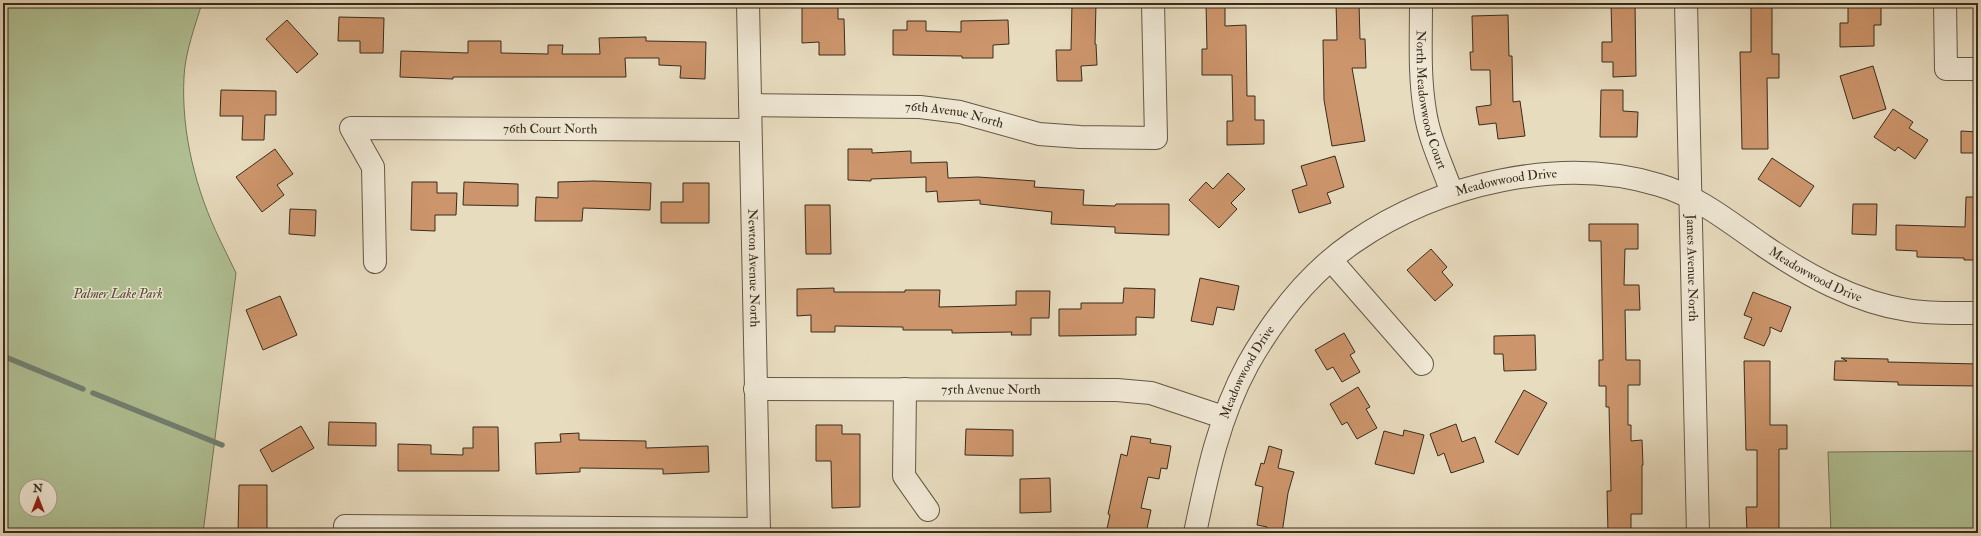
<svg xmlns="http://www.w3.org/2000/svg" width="1981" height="536" font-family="'IM FELL Double Pica',serif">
<rect width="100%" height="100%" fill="#e8dcbf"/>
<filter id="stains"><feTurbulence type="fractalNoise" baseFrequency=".005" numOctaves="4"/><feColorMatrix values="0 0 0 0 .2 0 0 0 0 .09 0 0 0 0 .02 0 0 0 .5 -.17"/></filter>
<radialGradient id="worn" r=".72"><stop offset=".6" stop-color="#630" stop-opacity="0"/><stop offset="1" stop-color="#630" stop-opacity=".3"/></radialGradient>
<g fill="#b1c296" stroke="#74775a" fill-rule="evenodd">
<path d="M3,3h199c-7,23 -17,50 -18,74 -3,56 12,114 36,163 5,11 11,22 16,33l-33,260h-200zM26,486h24v24h-24z"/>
<polygon points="1978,451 1978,533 1831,533 1828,452"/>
</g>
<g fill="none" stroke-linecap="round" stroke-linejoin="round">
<g stroke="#728273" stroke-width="5.5">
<polyline points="3,356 83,389"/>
<polyline points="93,393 222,445"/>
</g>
</g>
<g fill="#cd956c" stroke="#382c1d">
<polygon points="802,3 838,3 838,19 844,19 845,55 819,55 819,42 802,43"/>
<polygon points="1072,3 1096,3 1095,44 1096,44 1097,65 1081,66 1082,81 1057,81 1056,50 1071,50"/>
<polygon points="1206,3 1225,3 1225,26 1246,25 1247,96 1255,96 1255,120 1264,120 1264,144 1227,145 1227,121 1233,121 1232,75 1202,75 1202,49 1207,49"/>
<polygon points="1336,3 1359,3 1360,39 1365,39 1366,68 1352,68 1365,141 1332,146 1324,100 1323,40 1337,40"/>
<polygon points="1611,3 1635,3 1636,76 1613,77 1613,62 1602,62 1602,42 1612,42"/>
<polygon points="1751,3 1772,3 1772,54 1779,54 1779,78 1767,78 1768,149 1742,149 1740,52 1751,52"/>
<polygon points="1848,3 1881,3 1881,25 1874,25 1874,46 1840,47 1840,23 1848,23"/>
<polygon points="1508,15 1509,56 1512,56 1513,102 1520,101 1525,136 1498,139 1496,123 1479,125 1476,107 1491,105 1490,70 1471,70 1470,52 1473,52 1472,16"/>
<polygon points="339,17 384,18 383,53 360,53 360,41 338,41"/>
<polygon points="287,20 318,54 297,73 266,39"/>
<polygon points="1008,20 1009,44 993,45 993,58 962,58 962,56 893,55 893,30 907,30 907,21 926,21 926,31 961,32 961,21"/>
<polygon points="646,37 646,41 706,42 705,79 680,78 681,66 659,65 659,58 625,58 626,77 453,77 453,79 400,77 401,51 468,53 468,41 501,41 501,53 548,54 548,45 563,45 562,54 600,54 599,38"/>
<polygon points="1873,66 1886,109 1853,119 1840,76"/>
<polygon points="221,90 276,91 276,115 265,115 264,140 242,140 243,116 220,116"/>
<polygon points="1601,90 1623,90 1623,111 1638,112 1637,137 1600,137"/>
<polygon points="1893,109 1913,122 1909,128 1928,140 1915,159 1898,147 1895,151 1874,137"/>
<polygon points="1961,131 1978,132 1978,153 1961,153"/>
<polygon points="275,149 293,174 277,185 284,195 262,212 236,177"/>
<polygon points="848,149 872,149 872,153 911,151 911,163 947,162 948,178 978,177 1035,181 1034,187 1084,190 1083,205 1115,206 1116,204 1169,204 1169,235 1115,233 1115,227 1051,224 1052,212 980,204 980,200 938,202 937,191 926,192 926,177 871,179 871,181 848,180"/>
<polygon points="1335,156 1344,187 1327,193 1331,203 1299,213 1292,190 1307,185 1301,166"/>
<polygon points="1772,158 1814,186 1800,207 1758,179"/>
<polygon points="1228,173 1245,189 1231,203 1237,209 1219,228 1189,200 1206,182 1213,189"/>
<polygon points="594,181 651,183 650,210 583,208 582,221 535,221 536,197 558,198 558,182"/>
<polygon points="412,182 437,182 437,193 457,193 456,215 435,215 435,231 411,230"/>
<polygon points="464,182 518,184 518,206 463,205"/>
<polygon points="683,183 709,183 709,223 661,223 661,202 683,202"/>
<polygon points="1966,197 1978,197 1978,260 1964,260 1964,258 1917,257 1917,251 1896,250 1896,225 1965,227"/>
<polygon points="1853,204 1877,204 1876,235 1852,234"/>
<polygon points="805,205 830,205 831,254 806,254"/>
<polygon points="290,209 316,210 315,236 289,234"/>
<polygon points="1589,224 1638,224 1638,249 1625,249 1624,285 1639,285 1640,310 1625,310 1626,360 1640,360 1640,385 1628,385 1628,425 1631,425 1631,441 1642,440 1643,465 1642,465 1642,514 1631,514 1631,533 1608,533 1607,491 1611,491 1609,407 1606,407 1606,386 1599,386 1599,360 1603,360 1601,241 1589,241"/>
<polygon points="1431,249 1447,267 1442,272 1453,285 1435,301 1407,270"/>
<polygon points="1200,278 1239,286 1234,310 1217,307 1213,325 1191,321"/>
<polygon points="834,288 834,292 905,292 905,290 940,290 939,307 1016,305 1016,291 1050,291 1049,318 1031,318 1031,335 1011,335 1012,332 952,333 952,330 903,330 903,327 835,326 835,332 811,332 811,315 797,316 797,289"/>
<polygon points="1124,288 1155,289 1154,318 1136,317 1136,335 1059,336 1059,309 1081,309 1081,303 1123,303"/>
<polygon points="1753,292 1791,307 1781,332 1770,327 1770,333 1764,346 1744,338 1752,318 1744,315"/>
<polygon points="280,296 297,335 263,350 246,310"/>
<polygon points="1344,333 1355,352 1350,355 1360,372 1342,382 1333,367 1327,370 1315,350"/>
<polygon points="1535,335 1536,370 1504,371 1503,354 1494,354 1494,336"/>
<polygon points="1841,358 1888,359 1888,362 1978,364 1978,386 1898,385 1898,382 1834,380 1835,361 1847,361"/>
<polygon points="1744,361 1770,361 1770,425 1787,425 1787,449 1779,449 1779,532 1747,533 1746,507 1757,507 1757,450 1746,450"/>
<polygon points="1358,387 1370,407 1366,409 1377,428 1357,439 1347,422 1342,425 1330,404"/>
<polygon points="1524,390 1547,403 1518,455 1495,442"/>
<polygon points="329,422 376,423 376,446 328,445"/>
<polygon points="1456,424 1462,442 1475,437 1484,462 1451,473 1444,453 1438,456 1430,434"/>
<polygon points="816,425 842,425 842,434 860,434 860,507 832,508 831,461 816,461"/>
<polygon points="301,426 314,448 272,472 260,450"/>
<polygon points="473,427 498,427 499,471 398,471 398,444 431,445 431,454 463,455 463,448 473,448"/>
<polygon points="966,429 1013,430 1013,456 965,455"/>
<polygon points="1404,430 1424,435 1414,474 1375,464 1384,431 1403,436"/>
<polygon points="579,433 579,440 646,441 646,448 708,446 709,472 663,474 663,469 580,468 580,472 536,474 535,443 561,442 560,434"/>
<polygon points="1131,436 1151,439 1150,443 1171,446 1167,469 1161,468 1159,479 1148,477 1141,508 1151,510 1146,533 1106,533 1110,515 1108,514 1121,454 1127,456"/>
<polygon points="1269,446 1282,450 1278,468 1294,472 1288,493 1282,533 1267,531 1267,527 1257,525 1263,487 1255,485 1261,463 1264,464"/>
<polygon points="1050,478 1051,512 1020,513 1020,479"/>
<polygon points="239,485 267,485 267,533 238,533"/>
</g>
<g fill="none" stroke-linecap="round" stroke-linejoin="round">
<g stroke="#645846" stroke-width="24">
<g id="minor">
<path id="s1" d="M748,3l11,530"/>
<path id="s2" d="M1421,3c0,36 -2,73 4,108 4,28 18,56 27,82"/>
<path id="s3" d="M1686,3l12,530"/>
<polyline points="1945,3 1946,69 1978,69"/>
<path id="s4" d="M750,105l170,2 40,5 79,22 41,3 76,1 -3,-135"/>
<polyline points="1331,260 1422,364"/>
<path id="s5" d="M375,262l-2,-95 -22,-39 399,2"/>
<path id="s6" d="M755,389l362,1 34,3 72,24"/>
<polyline points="905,389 904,476 928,510"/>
<polyline points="345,526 759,529"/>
<path id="s7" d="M1195,533c12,-58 24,-116 53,-169 26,-46 62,-92 106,-122 84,-58 206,-87 305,-57 39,11 73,39 105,61 43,29 91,56 143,64 23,4 47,3 71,3"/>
</g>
</g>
<use href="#minor" stroke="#f0e8d5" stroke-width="22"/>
</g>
<g text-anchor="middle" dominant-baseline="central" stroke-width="3" stroke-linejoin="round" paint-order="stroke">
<g font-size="13" fill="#382c1d" stroke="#f0e8d5">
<text stroke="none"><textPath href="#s2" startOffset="98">North Meadowwood Court</textPath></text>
<text stroke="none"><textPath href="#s4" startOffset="205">76th Avenue North</textPath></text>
<text stroke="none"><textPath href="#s5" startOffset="339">76th Court North</textPath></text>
<text stroke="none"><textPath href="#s7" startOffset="506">Meadowwood Drive</textPath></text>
<text stroke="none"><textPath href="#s1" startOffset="265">Newton Avenue North</textPath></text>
<text stroke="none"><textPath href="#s3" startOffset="265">James Avenue North</textPath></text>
<text stroke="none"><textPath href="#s7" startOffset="842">Meadowwood Drive</textPath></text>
<text stroke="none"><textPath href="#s7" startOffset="170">Meadowwood Drive</textPath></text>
<text stroke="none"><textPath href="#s6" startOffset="236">75th Avenue North</textPath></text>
</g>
<g font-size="13" font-style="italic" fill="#504a35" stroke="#f0e8d5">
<text x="118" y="294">Palmer Lake Park</text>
</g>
</g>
<rect width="1981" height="536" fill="none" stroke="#e8dcbf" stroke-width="16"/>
<rect x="4" y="4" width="1973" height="528" fill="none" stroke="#382c1d" stroke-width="2"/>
<rect x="8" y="8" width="1965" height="520" fill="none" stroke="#382c1d"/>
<g transform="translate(38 498)"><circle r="19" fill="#f0e8d5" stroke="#a69d8b"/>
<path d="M0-3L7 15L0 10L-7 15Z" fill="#8f2418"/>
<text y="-6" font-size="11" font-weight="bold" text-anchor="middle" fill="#382c1d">N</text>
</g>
<rect width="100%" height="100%" filter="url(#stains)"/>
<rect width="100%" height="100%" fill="url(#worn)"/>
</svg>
